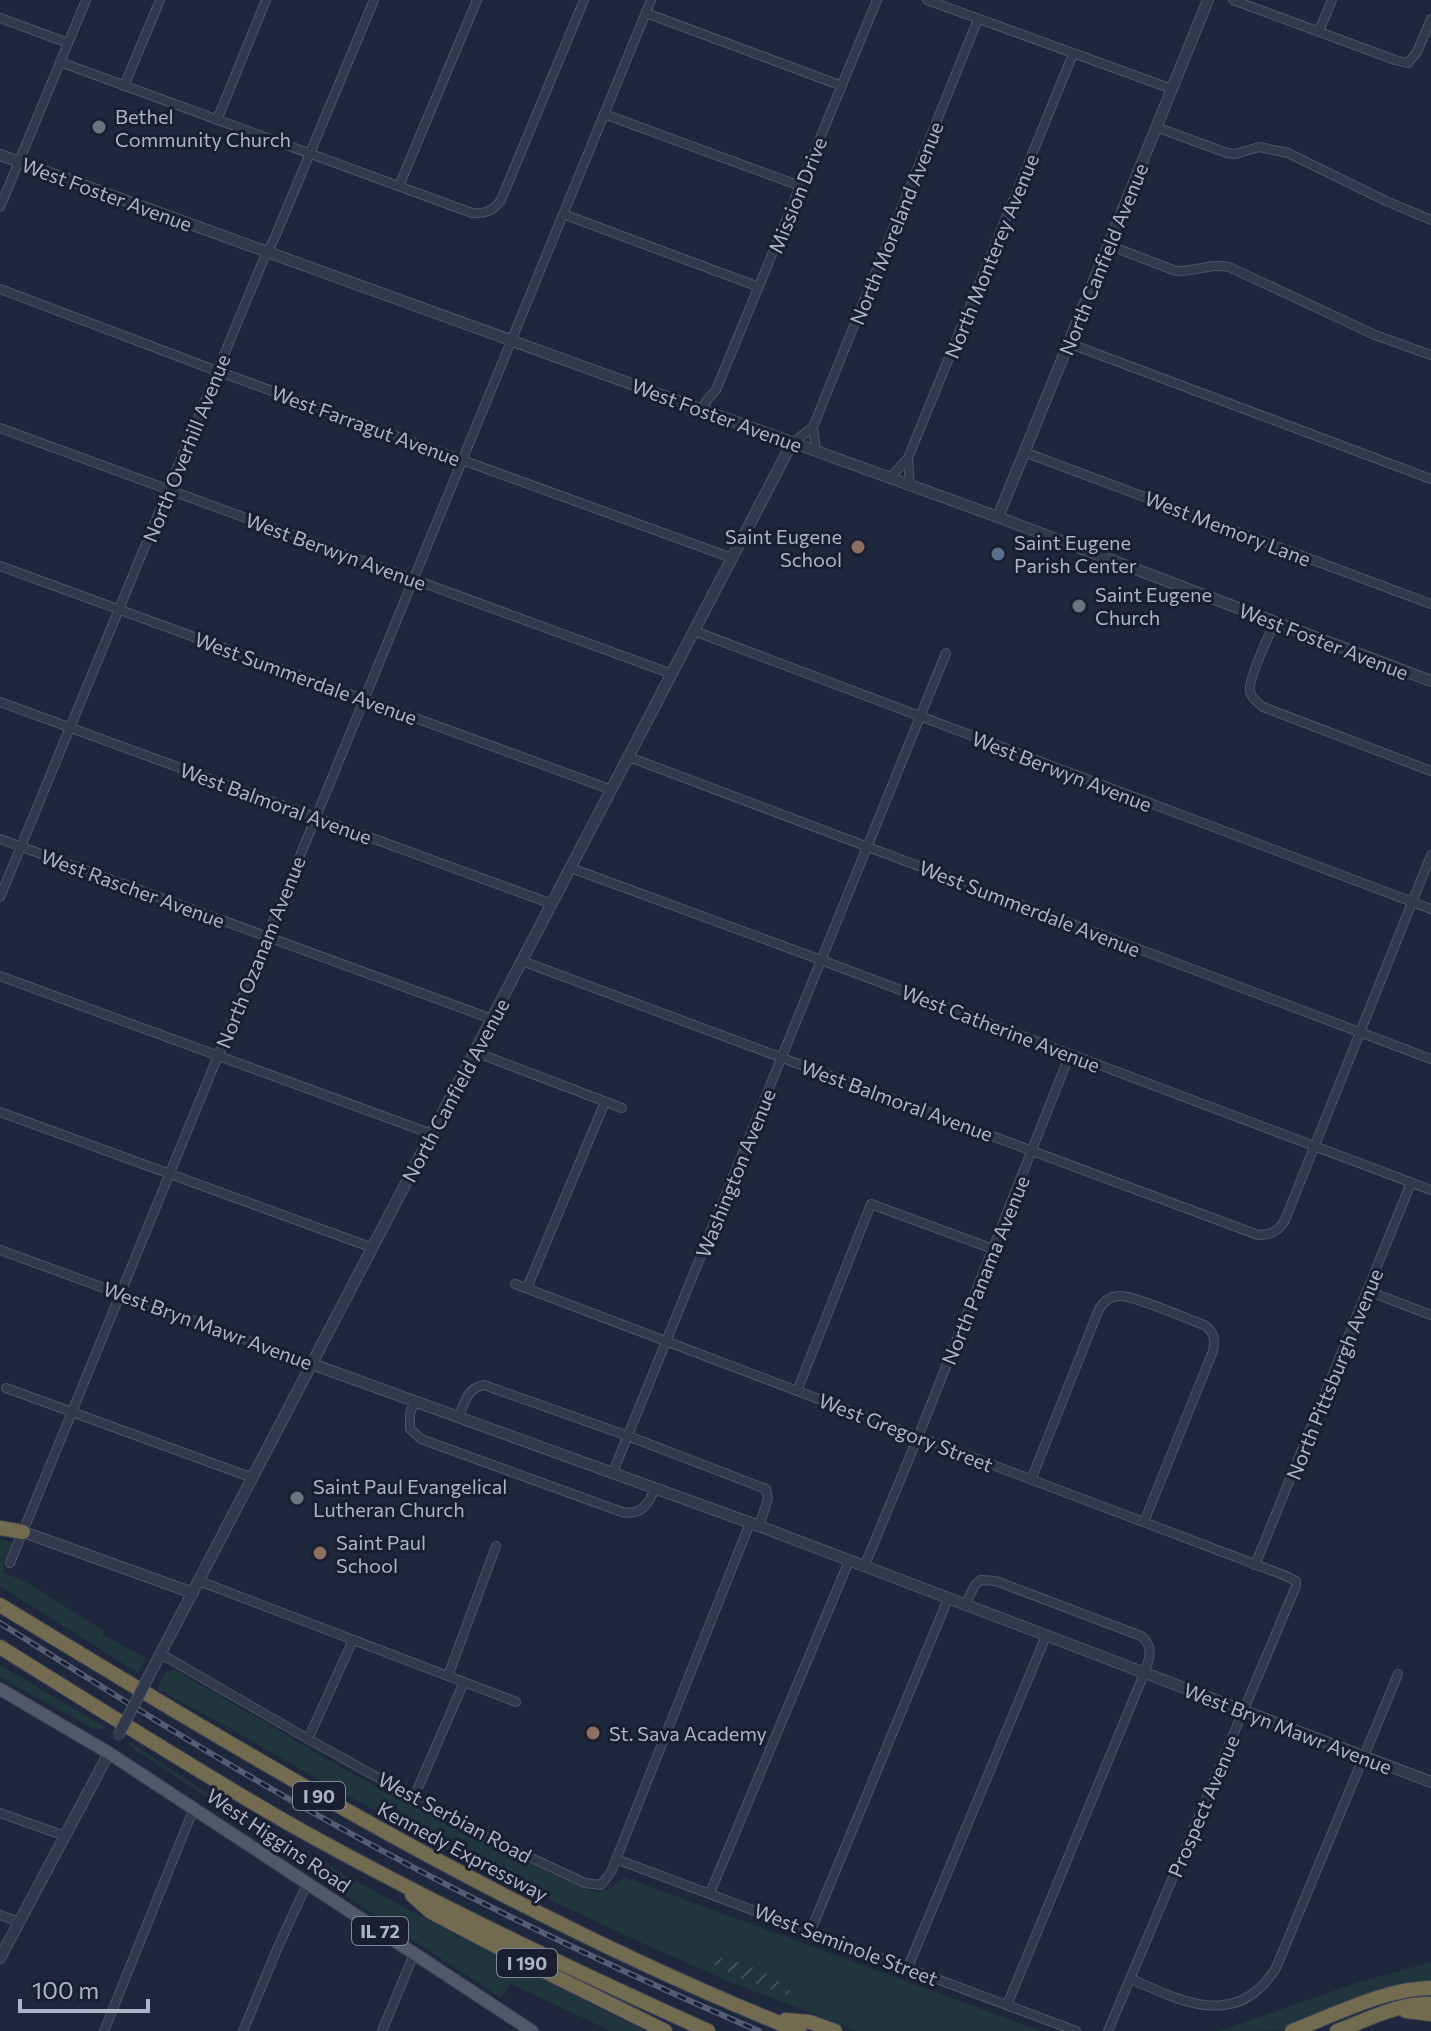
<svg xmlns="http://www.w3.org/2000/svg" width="1431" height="2031" font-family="Commissioner,sans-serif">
<defs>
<pattern id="garden-furrows" width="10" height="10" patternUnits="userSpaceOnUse" patternTransform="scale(2)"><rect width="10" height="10" fill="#21353d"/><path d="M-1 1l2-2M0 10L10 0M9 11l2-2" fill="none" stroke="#3f5058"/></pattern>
</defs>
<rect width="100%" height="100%" fill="#1f273c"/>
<g fill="#21353d">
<polygon points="0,1539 13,1543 2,1572 26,1582 104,1631 102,1634 146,1658 138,1673 0,1586"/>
<polygon points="0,1665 107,1728 102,1730 92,1728 0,1677"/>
<path d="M174,1669l175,103 116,61 111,52c24,10 28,9 48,-8l417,154h-184l-127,-49 -97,-43 -155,-73 -148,-80 -115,-66 -58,-31 8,-16z"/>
<path d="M129,1741c163,113 340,202 517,290h-35l-100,-47 -10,14 -174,-115 -30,-26 -166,-110z"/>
<path d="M1431,1962v20c-57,3 -97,32 -149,48 -17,1 -45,1 -63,1l137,-48z"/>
</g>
<path fill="url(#garden-furrows)" d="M721,1958c26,6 52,14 71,35l-4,3c-25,-11 -54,-18 -76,-33v-3z"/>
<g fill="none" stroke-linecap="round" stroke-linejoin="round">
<g stroke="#4e5467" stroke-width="10">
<g id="minor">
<polyline points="927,0 1172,89"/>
<polyline points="1233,0 1395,60 1408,63 1417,52 1431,19"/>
<polyline points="646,13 842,86"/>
<polyline points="0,18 68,43"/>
<polyline points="1319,31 1332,0"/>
<path d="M60,62l412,151c13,1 21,-2 29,-13l83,-200"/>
<polyline points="124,86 160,0"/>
<polyline points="604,114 800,186"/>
<polyline points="217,120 266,0"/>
<polyline points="1156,127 1227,153 1235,154 1259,147 1288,153 1386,201 1431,220"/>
<polyline points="399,186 477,0"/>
<polyline points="0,207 86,0"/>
<polyline points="563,214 759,287"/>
<path d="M1108,245l68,26c20,1 32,-8 53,-4l146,68 56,20"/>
<polyline points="0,289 217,371 732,558"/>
<polyline points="1068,343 1431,479"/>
<polyline points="702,410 707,400 716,390 877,0"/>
<polyline points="0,428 672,674"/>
<polyline points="792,443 813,427"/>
<polyline points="816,451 813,427 978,19"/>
<polyline points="1024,452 1431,604"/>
<polyline points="908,458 910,485"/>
<polyline points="890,478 908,458 1073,54"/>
<polyline points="0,566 612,790"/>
<path d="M1275,622c-6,13 -28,59 -25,70 2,7 8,11 13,15l168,64"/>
<polyline points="694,631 1431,909"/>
<polyline points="0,702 552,904"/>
<polyline points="629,757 1431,1059"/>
<polyline points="0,839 492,1019"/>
<polyline points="571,868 821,960 1431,1190"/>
<polyline points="0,897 262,263 275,237 374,0"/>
<path d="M522,961l736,274c13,0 21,-4 27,-15l146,-365"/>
<polyline points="0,976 432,1134"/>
<polyline points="475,1052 622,1108"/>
<polyline points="0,1112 373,1248"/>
<polyline points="0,1250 312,1364"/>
<polyline points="515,1284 1286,1576 1296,1581 1296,1586 1108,2031"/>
<polyline points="527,1288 605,1102"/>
<polyline points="1368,1291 1431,1315"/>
<polyline points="6,1388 253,1478"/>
<polyline points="797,1391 871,1204 993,1249"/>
<path d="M415,1401l-5,12v16l11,10 201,73c19,4 27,-8 33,-24"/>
<path d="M459,1416c6,-14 8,-28 25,-31l144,51 138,53 2,10 -9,27"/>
<polyline points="613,1472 946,653"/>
<path d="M1031,1480l68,-171c5,-8 11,-13 20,-13 15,-1 68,23 85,29 11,7 11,15 9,26l-69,171"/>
<polyline points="10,1563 651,0"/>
<polyline points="1255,1565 1411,1183"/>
<polyline points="864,1567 918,1437 1070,1054"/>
<polyline points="199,1581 516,1702"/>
<path d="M965,1605l10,-20 6,-5 15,1 145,55c16,12 6,29 0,45l-134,324"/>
<polyline points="161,1654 308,1739 480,1834 585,1883 601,1885 611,1872 750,1523"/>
<polyline points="448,1676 496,1546"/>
<polyline points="308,1739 353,1640"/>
<polyline points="414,1797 464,1682"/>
<polyline points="0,1813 65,1836"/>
<polyline points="616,1859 1076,2031"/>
<polyline points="710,1893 849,1561"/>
<polyline points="0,1915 19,1922"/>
<polyline points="811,1930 948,1599"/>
<polyline points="908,1967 1046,1636"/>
<path d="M1131,1979c52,23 106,51 145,-11l122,-294"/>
<polyline points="104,2031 194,1808"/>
<polyline points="243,2031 278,1947 307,1884"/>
<polyline points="382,2031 414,1954"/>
</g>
</g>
<g stroke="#4e5467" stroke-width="12">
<g id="tertiary">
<polyline points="0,155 998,517 1431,681"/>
<polyline points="998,517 1208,0"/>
<polyline points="312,1364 759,1526 1431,1782"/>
<polyline points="18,1530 193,1593"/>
<polyline points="152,1670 792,443"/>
<polyline points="0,1958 109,1753"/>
</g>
</g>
<g stroke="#3d4355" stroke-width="14">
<polyline id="primary" points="0,1689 109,1753 532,2031"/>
</g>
<g stroke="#3b4154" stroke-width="16">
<g id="motorway">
<polyline points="0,1528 23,1532"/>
<path d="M0,1605c258,157 518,314 799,426"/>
<path d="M0,1647c98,61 195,123 295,180 134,75 273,141 413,204"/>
<polyline points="412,1895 431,1912 528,1963 665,2031"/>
<polyline points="1406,2011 1431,2014"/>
<polyline points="785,2020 810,2022 835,2031"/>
<path d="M1292,2031c42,-16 95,-43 139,-43"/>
<path d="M1337,2031c27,-10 64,-29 94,-27"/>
</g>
</g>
<use href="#minor" stroke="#33394c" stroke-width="8"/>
<use href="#tertiary" stroke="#33394c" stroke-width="10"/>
<use href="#primary" stroke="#51586c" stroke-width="12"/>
<use href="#motorway" stroke="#736b4f" stroke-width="14"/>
<g stroke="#555c74" stroke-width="6">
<path id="rail" d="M0,1623c108,68 216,136 328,198 139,78 284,147 431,210"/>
</g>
<use href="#rail" stroke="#191f30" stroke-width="3" stroke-dasharray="9" stroke-linecap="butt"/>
<g stroke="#4e5467" stroke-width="12" stroke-linecap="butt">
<polyline id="tertiary-bridge" points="118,1736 152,1670"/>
</g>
<use href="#tertiary-bridge" stroke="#33394c" stroke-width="10"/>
</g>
<g fill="#6b7280" stroke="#191f30" stroke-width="3">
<circle cx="99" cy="127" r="8"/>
<circle cx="1079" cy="606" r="8"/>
<circle cx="297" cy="1498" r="8"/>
</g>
<g fill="#8d6e63" stroke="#191f30" stroke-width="3">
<circle cx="858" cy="547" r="8"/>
<circle cx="320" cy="1553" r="8"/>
<circle cx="593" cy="1733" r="8"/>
</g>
<circle fill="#5c6f8a" stroke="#191f30" stroke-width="3" cx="998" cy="554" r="8"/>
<g text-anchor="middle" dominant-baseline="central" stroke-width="6" stroke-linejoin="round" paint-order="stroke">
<g fill="#191f30" stroke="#81879a" stroke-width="2">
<rect x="293" y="1782" width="52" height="28" rx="6"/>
<rect x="352" y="1917" width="56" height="28" rx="6"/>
<rect x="497" y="1949" width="60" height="28" rx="6"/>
</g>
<g font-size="18" font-weight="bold" fill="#aeb4c8">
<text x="319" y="1796">I 90</text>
<text x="380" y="1931">IL 72</text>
<text x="527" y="1963">I 190</text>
</g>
<g font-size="20" fill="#aeb4c8" stroke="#191f30" text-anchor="start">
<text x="115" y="116">Bethel<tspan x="115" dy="23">Community Church</tspan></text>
<text x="842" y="536" text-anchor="end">Saint Eugene<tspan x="842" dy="23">School</tspan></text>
<text x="1014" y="542">Saint Eugene<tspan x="1014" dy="23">Parish Center</tspan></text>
<text x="1095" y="594">Saint Eugene<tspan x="1095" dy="23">Church</tspan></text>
<text x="313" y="1486">Saint Paul Evangelical<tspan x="313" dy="23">Lutheran Church</tspan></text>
<text x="336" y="1542">Saint Paul<tspan x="336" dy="23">School</tspan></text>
<text x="609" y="1733">St. Sava Academy</text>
</g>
<g font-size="20" fill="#aeb4c8" stroke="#191f30">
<text transform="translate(107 194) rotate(20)">West Foster Avenue</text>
<text transform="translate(797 195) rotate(-68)">Mission Drive</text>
<text transform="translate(896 223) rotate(-68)">North Moreland Avenue</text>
<text transform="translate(991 256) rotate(-68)">North Monterey Avenue</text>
<text transform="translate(1103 259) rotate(-68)">North Canfield Avenue</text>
<text transform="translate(717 415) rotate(20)">West Foster Avenue</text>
<text transform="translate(366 425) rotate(20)">West Farragut Avenue</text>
<text transform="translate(186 448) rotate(-68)">North Overhill Avenue</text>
<text transform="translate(1228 528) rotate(21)">West Memory Lane</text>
<text transform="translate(336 551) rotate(20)">West Berwyn Avenue</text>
<text transform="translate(1324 641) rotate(21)">West Foster Avenue</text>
<text transform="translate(306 678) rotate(20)">West Summerdale Avenue</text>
<text transform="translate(1062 771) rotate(21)">West Berwyn Avenue</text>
<text transform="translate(276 803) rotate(20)">West Balmoral Avenue</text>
<text transform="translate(133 888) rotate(20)">West Rascher Avenue</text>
<text transform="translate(1030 908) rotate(21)">West Summerdale Avenue</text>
<text transform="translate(260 952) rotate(-68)">North Ozanam Avenue</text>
<text transform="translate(1001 1028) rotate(21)">West Catherine Avenue</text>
<text transform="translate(455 1090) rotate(-62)">North Canfield Avenue</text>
<text transform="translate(897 1100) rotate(20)">West Balmoral Avenue</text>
<text transform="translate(735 1173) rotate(-68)">Washington Avenue</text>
<text transform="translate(985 1270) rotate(-68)">North Panama Avenue</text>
<text transform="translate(208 1325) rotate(20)">West Bryn Mawr Avenue</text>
<text transform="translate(1334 1374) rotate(-68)">North Pittsburgh Avenue</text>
<text transform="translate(906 1432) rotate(21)">West Gregory Street</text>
<text transform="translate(1288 1728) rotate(21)">West Bryn Mawr Avenue</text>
<text transform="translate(1203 1806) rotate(-67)">Prospect Avenue</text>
<text transform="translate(455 1817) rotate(28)">West Serbian Road</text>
<text transform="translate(279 1840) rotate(34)">West Higgins Road</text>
<text transform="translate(463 1851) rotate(28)">Kennedy Expressway</text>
<text transform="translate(846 1944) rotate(21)">West Seminole Street</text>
</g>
</g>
<path d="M20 1999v12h128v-12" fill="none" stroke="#aeb4c8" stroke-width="4"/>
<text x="32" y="1999" font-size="24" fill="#aeb4c8" stroke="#191f30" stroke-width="6" paint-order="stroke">100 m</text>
</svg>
